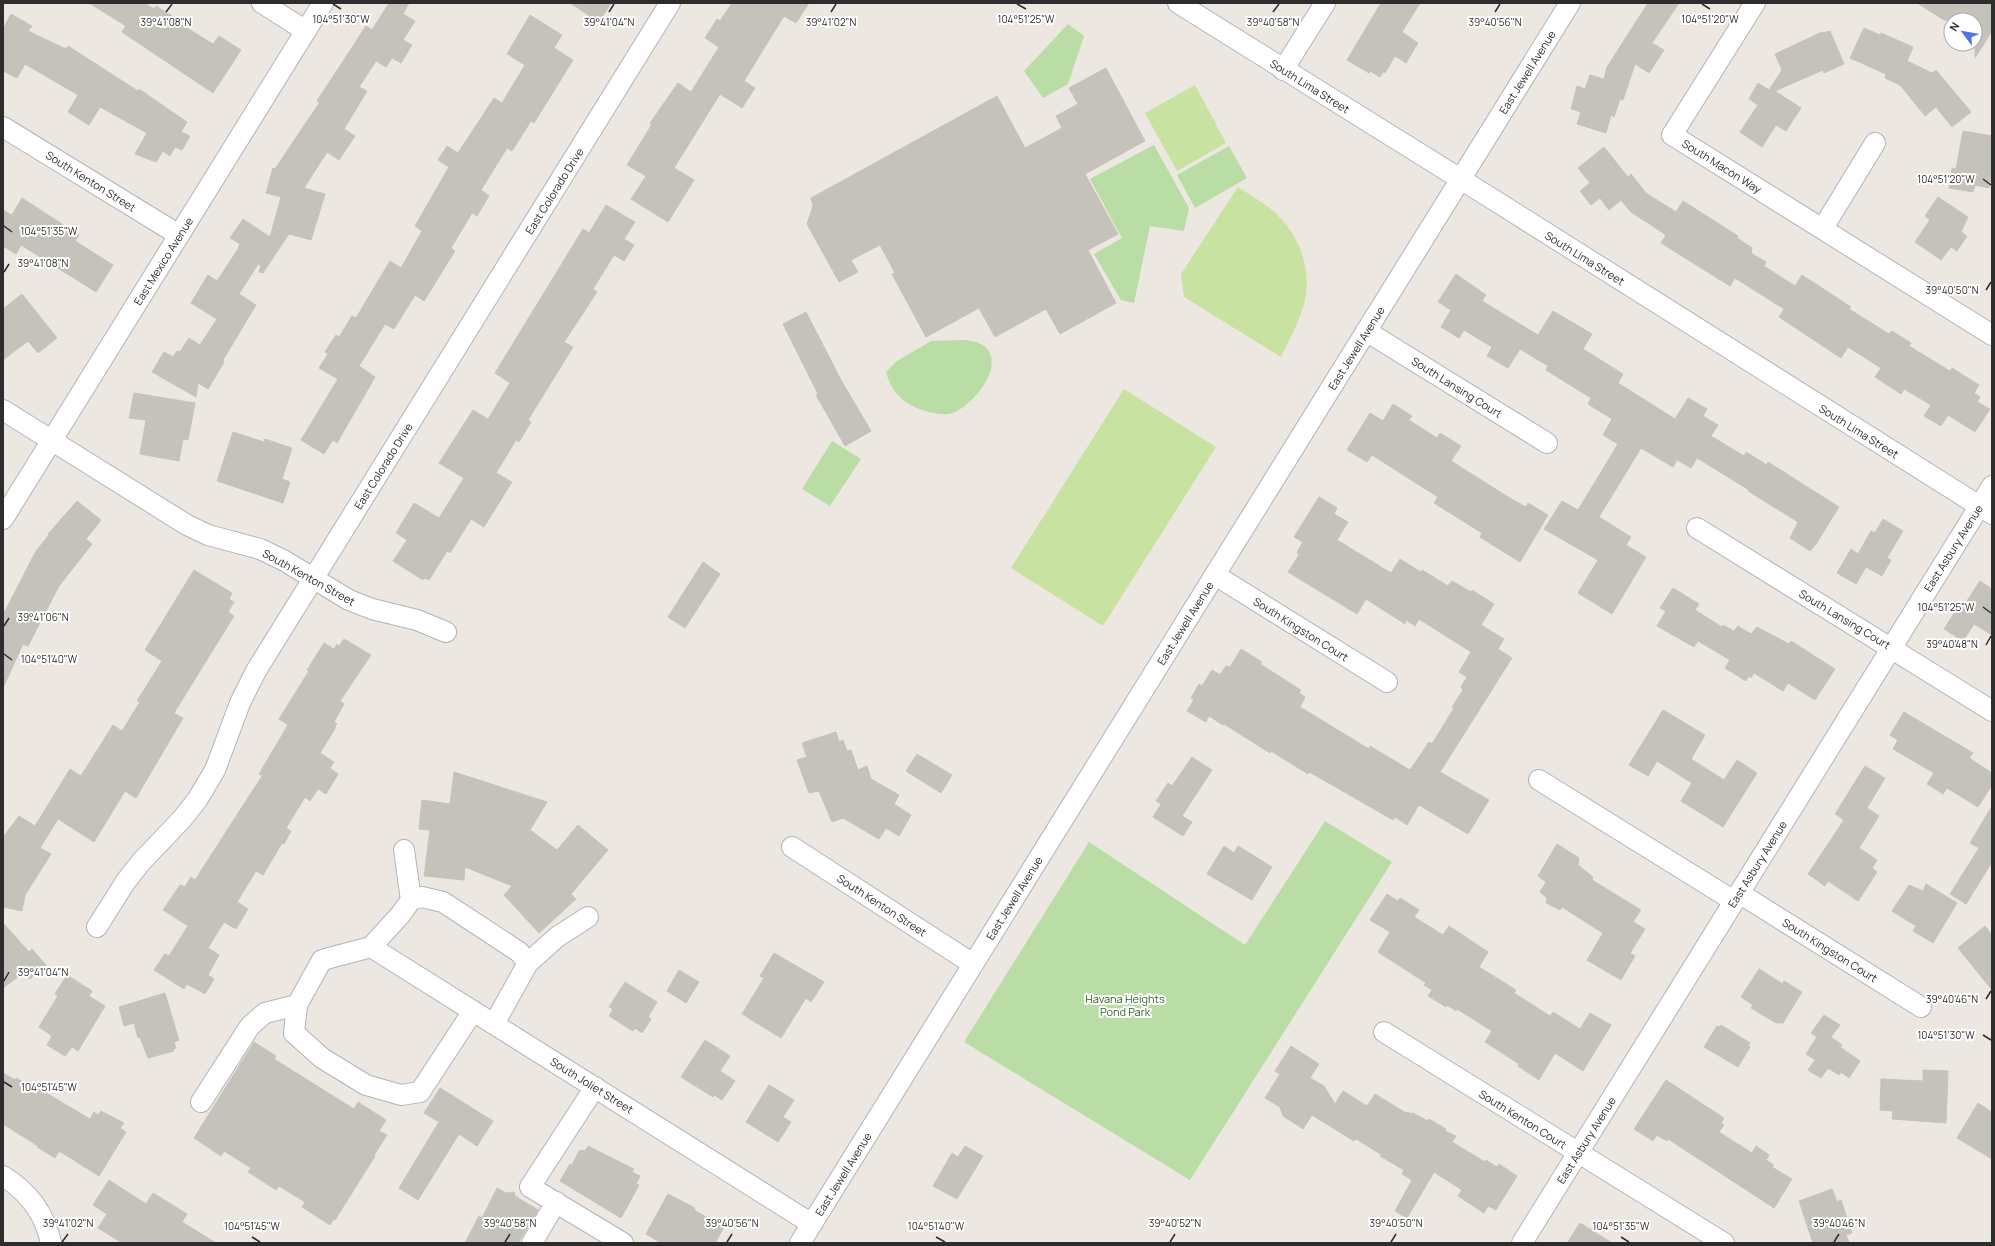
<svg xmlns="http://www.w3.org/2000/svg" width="1995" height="1246" font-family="Manrope,sans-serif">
<rect width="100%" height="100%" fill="#ece7e1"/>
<g fill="#b9dda4">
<polygon points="1068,24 1084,36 1068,84 1043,98 1024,71"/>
<polygon points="1154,145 1189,208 1184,231 1150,226 1134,303 1121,300 1094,254 1122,238 1090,179"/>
<polygon points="1229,146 1247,178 1195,208 1177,175"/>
<path d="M965,340c7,1 14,2 20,7 22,19 -15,63 -36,67 -12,1 -26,-3 -36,-8 -15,-7 -23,-19 -27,-34l11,-11 34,-20z"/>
<polygon points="832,441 861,459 830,506 802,489"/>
<polygon points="1325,821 1392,862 1190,1180 964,1042 1089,842 1245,945"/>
</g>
<g fill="#c8e2a1">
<polygon points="1195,85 1226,143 1177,171 1145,113"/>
<path d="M1238,187c13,9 31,18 42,31 21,21 31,53 25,82 -4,20 -16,39 -24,57l-97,-60 -3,-23z"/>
<polygon points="1124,389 1216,447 1103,626 1011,568"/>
</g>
<g fill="#c5c2bc" stroke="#c8c3ba">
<polygon points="89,3 144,3 154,9 156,6 175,18 174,20 213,44 219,36 241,50 213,93 122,32 126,26"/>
<polygon points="389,3 409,3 403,14 415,21 403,40 412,45 401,63 392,58 386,67 376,61 359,87 367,91 344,129 355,136 339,160 327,152 304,188 325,194 311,240 289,234 263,273 259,272 261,266 258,264 239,294 256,305 223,360 224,362 208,389 198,383 196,397 152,372 164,352 173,357 177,351 180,352 189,338 200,345 217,319 191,303 208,275 217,281 238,249 240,244 230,238 243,219 270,237 281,197 266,193 273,168 275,169 297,136 320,102 317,101 366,26 372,30"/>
<polygon points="570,3 611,3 599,22"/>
<polygon points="732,3 809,3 796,23 784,16 744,81 755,88 742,108 720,94 674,168 694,180 668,222 631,199 646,176 627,165 652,124 650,123 678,83 691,92 719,47 705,38 717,19 720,21"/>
<polygon points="1381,3 1420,3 1402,32 1418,43 1406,63 1395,56 1385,73 1383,72 1380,77 1370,71 1369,73 1347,60"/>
<polygon points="1648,3 1679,3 1652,43 1664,50 1649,73 1635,64 1623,100 1620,99 1614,117 1611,115 1606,133 1577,124 1581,112 1571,109 1577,86 1585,89 1590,75 1604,79 1607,67"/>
<polygon points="1917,3 1992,3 1992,31 1975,58 1975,20 1944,20"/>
<polygon points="11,14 32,26 28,31 66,49 68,46 138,91 139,89 187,122 181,132 190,136 182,150 175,147 170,156 163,151 156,162 135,154 147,133 100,107 89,125 68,112 78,95 25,64 17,78 3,71 3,29"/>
<polygon points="530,15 562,35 554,48 573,60 534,123 531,121 512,151 507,148 481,190 489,196 477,216 472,213 451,248 455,251 424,301 415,295 394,329 385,324 359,366 375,377 337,443 333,440 324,454 301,440 338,379 319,368 328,354 325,352 336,335 339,337 352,316 356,318 390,261 401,268 422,231 415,226 449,167 438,160 447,146 458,153 494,98 502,103 525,65 507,54"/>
<polygon points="1864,28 1880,35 1881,33 1913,47 1907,61 1932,73 1936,70 1971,112 1952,127 1936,107 1925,116 1900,85 1885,78 1886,74 1850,58"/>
<polygon points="1830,31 1844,64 1824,73 1823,70 1775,91 1801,108 1786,131 1776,125 1762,147 1740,132 1758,105 1749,99 1758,83 1769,90 1782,70 1775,54 1822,32 1823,33"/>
<polygon points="1106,68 1145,141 1085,174 1118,234 1088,250 1116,303 1060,334 1046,309 995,337 979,308 926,337 892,274 895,273 880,245 851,260 858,272 839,282 807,224 813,206 811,198 997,96 1025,148 1062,128 1056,116 1078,104 1069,88"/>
<polygon points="1963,131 1992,136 1992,173 1989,188 1975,185 1973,192 1949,188 1952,168 1956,169"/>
<polygon points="1604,147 1628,177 1631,174 1646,193 1676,212 1683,201 1738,236 1737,238 1752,248 1751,253 1766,262 1764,266 1795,286 1802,275 1851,307 1849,309 1889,334 1892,331 1911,343 1909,346 1950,371 1952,368 1979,385 1974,393 1980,397 1977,402 1990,409 1975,432 1948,415 1941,426 1924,416 1931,405 1904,389 1901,394 1875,377 1881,368 1848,347 1841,358 1779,317 1784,309 1735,278 1730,286 1661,243 1666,235 1631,212 1621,200 1609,210 1600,198 1591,205 1580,191 1590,183 1578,168"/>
<polygon points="1938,197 1968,217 1961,232 1967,236 1957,251 1951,247 1941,260 1915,242 1930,220 1925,216"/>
<polygon points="22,198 79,235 75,241 113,265 96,292 21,245 16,254 3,246 3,210 12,215"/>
<polygon points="606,205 635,222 624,239 634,245 624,261 614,255 593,289 597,292 564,342 573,347 528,420 531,422 519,442 516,440 496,473 512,482 484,527 471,519 450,553 447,551 429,580 424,578 423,580 393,561 407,540 396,533 414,503 439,518 464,478 439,463 473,410 488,419 510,383 495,373 583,229 589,233"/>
<polygon points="1456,274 1486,295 1482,301 1538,335 1553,311 1592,334 1583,349 1623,374 1618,383 1675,419 1688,398 1707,409 1703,416 1718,425 1711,436 1744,456 1746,452 1767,465 1768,462 1839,507 1816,544 1810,551 1790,538 1798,522 1748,491 1749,490 1697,458 1691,468 1677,460 1673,467 1641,448 1599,517 1631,537 1626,545 1646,557 1612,614 1578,593 1598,560 1544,529 1562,501 1578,510 1618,444 1603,435 1612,419 1588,404 1591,398 1546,370 1548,366 1520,349 1508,368 1487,356 1492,347 1464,330 1459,338 1441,327 1451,310 1438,302"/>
<polygon points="22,294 57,338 38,353 28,341 3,360 3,309"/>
<polygon points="806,312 841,380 871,431 845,446 816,395 818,394 783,324"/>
<polygon points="134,393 195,403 188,440 183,439 179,461 140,454 146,420 129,418"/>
<polygon points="1393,404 1412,416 1409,420 1437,438 1440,433 1461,446 1451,461 1513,500 1526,507 1528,503 1548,515 1520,562 1480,537 1482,533 1434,503 1438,497 1372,455 1367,462 1347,450 1370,413 1383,421"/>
<polygon points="233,432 264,442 265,439 292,448 282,479 290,482 283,503 217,481"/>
<polygon points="1319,497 1337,508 1334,514 1348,522 1337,540 1391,573 1400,559 1421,572 1422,570 1448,586 1452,581 1471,592 1472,590 1494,604 1481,625 1504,639 1498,649 1512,658 1440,772 1489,800 1468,834 1419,805 1407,825 1395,817 1393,820 1320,778 1309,772 1308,774 1271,751 1270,753 1224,724 1223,725 1209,716 1206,722 1187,711 1194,700 1191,698 1199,684 1202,686 1212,670 1220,675 1226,666 1230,667 1241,649 1262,662 1260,664 1301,690 1299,693 1305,697 1300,707 1369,749 1370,746 1410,770 1429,742 1432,744 1454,708 1452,707 1463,690 1461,687 1467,677 1459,672 1471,652 1419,619 1415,626 1406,620 1405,624 1366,599 1357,614 1288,572 1299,555 1297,552 1303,542 1294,537"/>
<polygon points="77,501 101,520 86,539 92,544 59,586 28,646 23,644 3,688 3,615 36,551 49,535 48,534"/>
<polygon points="1883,519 1903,531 1887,558 1891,560 1882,576 1866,567 1856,584 1837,573 1851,549 1858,554 1871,531 1875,533"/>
<polygon points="703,562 720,574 685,628 668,617"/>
<polygon points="194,570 232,593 229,599 234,602 228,612 234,616 174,713 183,718 136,798 125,791 94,842 58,819 40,848 51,854 25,895 22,911 3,907 3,837 19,816 35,826 70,769 81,776 113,725 122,731 140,702 137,701 162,661 145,650"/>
<polygon points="1980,581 1992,589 1992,635 1974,624 1963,641 1944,629 1958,607 1961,610"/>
<polygon points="1673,588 1699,604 1695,610 1722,627 1723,625 1734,631 1738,626 1751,634 1757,627 1789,644 1791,641 1835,669 1815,700 1788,683 1783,691 1754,673 1751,678 1749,676 1746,681 1725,668 1730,660 1698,641 1694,647 1657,626 1666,611 1660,608"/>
<polygon points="344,639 371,655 340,701 344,704 334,722 337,724 335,726 336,727 320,753 334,762 330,768 338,774 326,794 318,789 310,801 305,797 286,828 291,831 284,844 282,843 263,875 256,871 237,902 248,909 236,929 224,922 208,948 219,955 208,975 214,979 205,994 187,984 184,989 154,970 165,954 169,956 188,926 163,910 180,885 185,887 191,877 195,880 262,776 259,774 288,725 279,719 309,671 307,670 324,643 334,649 337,644 339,646"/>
<polygon points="1663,710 1705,735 1691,759 1724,780 1737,760 1757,773 1723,827 1681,801 1692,783 1657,761 1648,776 1629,765"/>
<polygon points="1904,712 1973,753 1969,758 1992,773 1992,785 1978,807 1947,788 1943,794 1927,784 1934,773 1893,749 1898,740 1890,735"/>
<polygon points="836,732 839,742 843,740 847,751 851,750 858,770 867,766 871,779 899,795 894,804 911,815 899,836 886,828 879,839 843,818 832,822 819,791 809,793 797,760 807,757 802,743"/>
<polygon points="917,754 952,775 941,793 906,771"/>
<polygon points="1192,757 1212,770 1182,816 1192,822 1183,836 1153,817 1161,804 1156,801 1168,783 1172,786"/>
<polygon points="1865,766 1885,778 1867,808 1879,816 1859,848 1877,860 1872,868 1877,872 1858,901 1828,881 1825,886 1808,874 1844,820 1835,814"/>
<polygon points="454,772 547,802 530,830 557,850 578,825 608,850 571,894 576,899 539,933 504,895 512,886 465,867 464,880 424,876 430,830 419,829 422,800 450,804"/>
<polygon points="1992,806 1992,862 1966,904 1950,894 1979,848 1970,843"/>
<polygon points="1557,844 1579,858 1578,865 1593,877 1592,880 1641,910 1633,922 1645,929 1630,953 1635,956 1621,980 1587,960 1603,933 1562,907 1560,910 1546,903 1547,898 1540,892 1546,882 1538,876"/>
<polygon points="1224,846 1234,853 1238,846 1272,867 1252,900 1207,874"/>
<polygon points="1926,884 1957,903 1933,943 1913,931 1916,926 1892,911 1909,885 1923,891"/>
<polygon points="1387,894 1398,901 1400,898 1419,910 1414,917 1443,935 1449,926 1488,952 1479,967 1516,990 1514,993 1550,1016 1553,1012 1580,1029 1590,1013 1611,1025 1583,1071 1555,1053 1539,1080 1518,1066 1519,1064 1485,1042 1492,1031 1457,1009 1456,1011 1447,1005 1446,1007 1428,996 1432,990 1424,985 1426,983 1378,952 1390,932 1370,920"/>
<polygon points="3,923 29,952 32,949 46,965 30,979 23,973 3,988"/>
<polygon points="1985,926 1992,935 1992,990 1958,948"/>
<polygon points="774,953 824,982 811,1002 806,998 781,1038 742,1014 764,978 760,976"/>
<polygon points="1759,969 1783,984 1784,981 1802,992 1783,1023 1776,1023 1751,1008 1753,1005 1741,997"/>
<polygon points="679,970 699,982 686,1003 667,991"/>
<polygon points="67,975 92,991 89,996 105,1006 78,1051 72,1047 65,1056 47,1045 52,1036 39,1027 58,996 55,994"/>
<polygon points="625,982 657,1002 648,1017 651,1019 642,1033 635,1028 633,1031 609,1016 613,1009 609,1007"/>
<polygon points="165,993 179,1040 174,1042 176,1048 173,1049 174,1051 148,1058 140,1037 138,1038 134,1023 124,1026 119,1007"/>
<polygon points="1824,1015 1840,1025 1831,1037 1842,1045 1840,1047 1860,1061 1849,1078 1841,1072 1839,1075 1828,1068 1821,1078 1808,1070 1815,1060 1806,1054 1817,1037 1811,1033"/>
<polygon points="1721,1025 1750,1043 1748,1046 1750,1047 1738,1067 1704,1047 1717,1026 1719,1027"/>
<polygon points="705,1040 730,1056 720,1071 735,1081 722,1100 714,1095 713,1097 681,1077"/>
<polygon points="254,1042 276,1056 274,1059 354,1109 358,1102 386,1120 379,1131 387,1135 374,1155 375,1156 335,1220 334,1219 330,1225 302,1207 305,1202 279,1186 276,1190 248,1172 251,1168 224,1151 221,1156 194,1138"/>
<polygon points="1291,1046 1319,1064 1310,1078 1324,1086 1335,1104 1343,1091 1367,1106 1375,1094 1406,1113 1407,1112 1412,1114 1413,1113 1428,1121 1429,1119 1446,1129 1445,1131 1456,1136 1452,1142 1485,1162 1486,1160 1497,1167 1499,1164 1517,1176 1496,1210 1488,1206 1484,1213 1458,1196 1462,1190 1434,1172 1407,1218 1395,1211 1412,1180 1402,1174 1404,1170 1380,1156 1382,1155 1356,1139 1354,1141 1312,1115 1303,1129 1283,1116 1280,1107 1265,1098 1280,1074 1275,1071"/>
<polygon points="1923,1070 1948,1071 1946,1123 1892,1119 1893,1111 1880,1110 1881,1079 1923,1081"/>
<polygon points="3,1073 15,1080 16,1078 25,1083 26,1081 90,1119 94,1112 98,1115 101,1111 124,1123 120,1128 126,1132 99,1176 59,1151 55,1158 37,1147 38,1146 3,1124"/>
<polygon points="1666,1080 1724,1118 1721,1123 1724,1125 1719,1132 1752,1153 1756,1146 1769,1155 1766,1160 1774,1165 1772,1167 1792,1179 1774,1208 1668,1139 1667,1141 1657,1135 1653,1141 1634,1129"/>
<polygon points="769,1085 794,1100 783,1117 791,1122 778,1142 746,1122"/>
<polygon points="440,1088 493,1121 477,1146 459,1134 418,1200 399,1188 439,1122 424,1113"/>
<polygon points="1978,1103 1992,1112 1992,1159 1957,1138"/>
<polygon points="588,1146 634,1169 632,1172 640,1176 636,1184 639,1185 621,1218 560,1181 570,1164 572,1165 579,1151 586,1150"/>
<polygon points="965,1146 983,1156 957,1199 933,1186 952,1153 958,1157"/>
<polygon points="109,1180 146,1204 153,1193 187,1214 182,1222 216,1243 122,1243 98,1228 107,1214 93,1205"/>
<polygon points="497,1188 506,1193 514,1192 515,1196 538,1210 518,1243 465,1243 479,1216 482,1218"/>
<polygon points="1832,1189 1837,1202 1841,1200 1852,1233 1846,1235 1849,1243 1813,1243 1799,1201"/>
<polygon points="668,1194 695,1208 694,1210 724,1227 715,1243 661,1243 646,1234"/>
<polygon points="1580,1223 1612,1243 1567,1243"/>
</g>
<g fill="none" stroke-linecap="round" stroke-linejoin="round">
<g stroke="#b1b3bb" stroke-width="22">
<g id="minor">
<polyline points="262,3 306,31"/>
<polyline points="1178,3 1494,200 1992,514"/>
<polyline points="1755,3 1672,135 1992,335"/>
<polyline points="1283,70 1325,3"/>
<polyline points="3,127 179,235"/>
<polyline points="1823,228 1875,143"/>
<polyline points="1366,331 1547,443"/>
<polyline points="3,410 187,525 208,535 260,549 283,560 349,600 372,609 417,620 446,632"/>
<polyline points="3,519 323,3"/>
<polyline points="1697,528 1992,711"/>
<polyline points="1215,575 1387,682"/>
<polyline points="1539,780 1734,901"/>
<polyline points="792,847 973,964"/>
<polyline points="404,850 411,900"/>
<polyline points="1739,893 1921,1007"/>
<polyline points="97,927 126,881 141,862 182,819 197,800 215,770 240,703 256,671 670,3"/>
<polyline points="371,947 812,1224"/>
<polyline points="528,963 557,937 588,917"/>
<polyline points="473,1011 420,1092 401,1095 366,1085 322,1058 294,1033 297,1005 322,960 371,947 401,914 411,900 422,897 443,902 519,952 528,963 494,1024"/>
<polyline points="1384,1032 1724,1243"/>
<polyline points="595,1087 530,1187 623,1243"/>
<polyline points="201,1102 250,1026 265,1013 297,1005"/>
<path d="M3,1176c26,16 42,38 48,67"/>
<polyline points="532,1243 556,1202"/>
<polyline points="800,1243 1570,3"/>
<polyline points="1522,1243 1992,486"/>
</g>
</g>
<use href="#minor" stroke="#fff" stroke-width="20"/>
</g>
<path fill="none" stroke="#2d2d2d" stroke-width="1.5" d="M333,4l8,5M1017,4l9,5M1702,4l8,5M166,12l6,-8M609,12l5,-8M831,12l5,-8M1273,12l6,-8M1495,12l5,-8M1983,179l8,6M4,226l8,6M4,272l5,-8M1986,290l5,-8M1983,607l8,6M4,626l5,-8M1986,645l5,-9M4,654l8,6M4,981l5,-9M1986,999l5,-8M1983,1035l8,5M4,1082l8,5M252,1237l8,5M936,1237l9,5M1621,1237l8,5M62,1242l6,-8M505,1242l5,-8M727,1242l5,-8M1170,1242l5,-8M1391,1242l5,-8M1834,1242l5,-8"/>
<g text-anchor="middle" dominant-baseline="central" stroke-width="4" stroke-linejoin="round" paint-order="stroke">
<g font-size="11" fill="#2d2d2d" stroke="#fff">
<text transform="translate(1527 72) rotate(-58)">East Jewell Avenue</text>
<text transform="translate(1310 86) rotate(32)">South Lima Street</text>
<text transform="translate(1722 166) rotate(32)">South Macon Way</text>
<text transform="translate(91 181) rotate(32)">South Kenton Street</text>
<text transform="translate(554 191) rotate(-58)">East Colorado Drive</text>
<text transform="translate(1585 258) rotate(32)">South Lima Street</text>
<text transform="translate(163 261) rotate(-58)">East Mexico Avenue</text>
<text transform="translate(1356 348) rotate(-58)">East Jewell Avenue</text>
<text transform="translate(1457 387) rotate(32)">South Lansing Court</text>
<text transform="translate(1859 431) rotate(32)">South Lima Street</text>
<text transform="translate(383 466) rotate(-58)">East Colorado Drive</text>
<text transform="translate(1953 548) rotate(-58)">East Asbury Avenue</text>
<text transform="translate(309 577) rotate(29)">South Kenton Street</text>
<text transform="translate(1845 619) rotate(31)">South Lansing Court</text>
<text transform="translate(1185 623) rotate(-58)">East Jewell Avenue</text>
<text transform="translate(1301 629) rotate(32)">South Kingston Court</text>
<text transform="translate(1757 864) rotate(-58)">East Asbury Avenue</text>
<text transform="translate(1014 898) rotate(-58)">East Jewell Avenue</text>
<text transform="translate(882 905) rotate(33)">South Kenton Street</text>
<text transform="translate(1830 950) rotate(32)">South Kingston Court</text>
<text transform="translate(592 1085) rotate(32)">South Joliet Street</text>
<text transform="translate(1523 1119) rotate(32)">South Kenton Court</text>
<text transform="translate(1586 1140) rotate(-58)">East Asbury Avenue</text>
<text transform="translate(843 1174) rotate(-58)">East Jewell Avenue</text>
</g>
<g font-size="11" fill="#326323" stroke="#fff">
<text x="1125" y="998">Havana Heights<tspan x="1125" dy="13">Pond Park</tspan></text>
</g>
</g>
<g font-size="10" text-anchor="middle" fill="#2d2d2d" stroke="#fff" stroke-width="4" stroke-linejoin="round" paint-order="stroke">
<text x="341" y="23">104°51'30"W</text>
<text x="1026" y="23">104°51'25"W</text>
<text x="1710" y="23">104°51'20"W</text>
<text x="166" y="26">39°41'08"N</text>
<text x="609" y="26">39°41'04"N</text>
<text x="831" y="26">39°41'02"N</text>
<text x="1273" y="26">39°40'58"N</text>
<text x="1495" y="26">39°40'56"N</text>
<text x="1946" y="183">104°51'20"W</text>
<text x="49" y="235">104°51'35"W</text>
<text x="43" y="267">39°41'08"N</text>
<text x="1952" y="294">39°40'50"N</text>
<text x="1946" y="611">104°51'25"W</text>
<text x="43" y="621">39°41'06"N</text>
<text x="1952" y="648">39°40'48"N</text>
<text x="49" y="663">104°51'40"W</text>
<text x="43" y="976">39°41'04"N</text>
<text x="1952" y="1003">39°40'46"N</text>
<text x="1946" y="1039">104°51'30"W</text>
<text x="49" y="1091">104°51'45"W</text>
<text x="68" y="1227">39°41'02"N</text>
<text x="510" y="1227">39°40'58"N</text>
<text x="732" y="1227">39°40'56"N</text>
<text x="1175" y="1227">39°40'52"N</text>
<text x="1396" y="1227">39°40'50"N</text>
<text x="1839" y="1227">39°40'46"N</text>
<text x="252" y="1230">104°51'45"W</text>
<text x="936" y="1230">104°51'40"W</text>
<text x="1621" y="1230">104°51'35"W</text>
</g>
<rect width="1995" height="1246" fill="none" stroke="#2d2d2d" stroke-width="8"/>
<g transform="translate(1963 32) rotate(302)"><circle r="19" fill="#ffffff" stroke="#ababab"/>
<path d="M0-3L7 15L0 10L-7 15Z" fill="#5473e7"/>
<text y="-6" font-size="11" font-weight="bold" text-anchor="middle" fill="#2d2d2d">N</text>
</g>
</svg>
